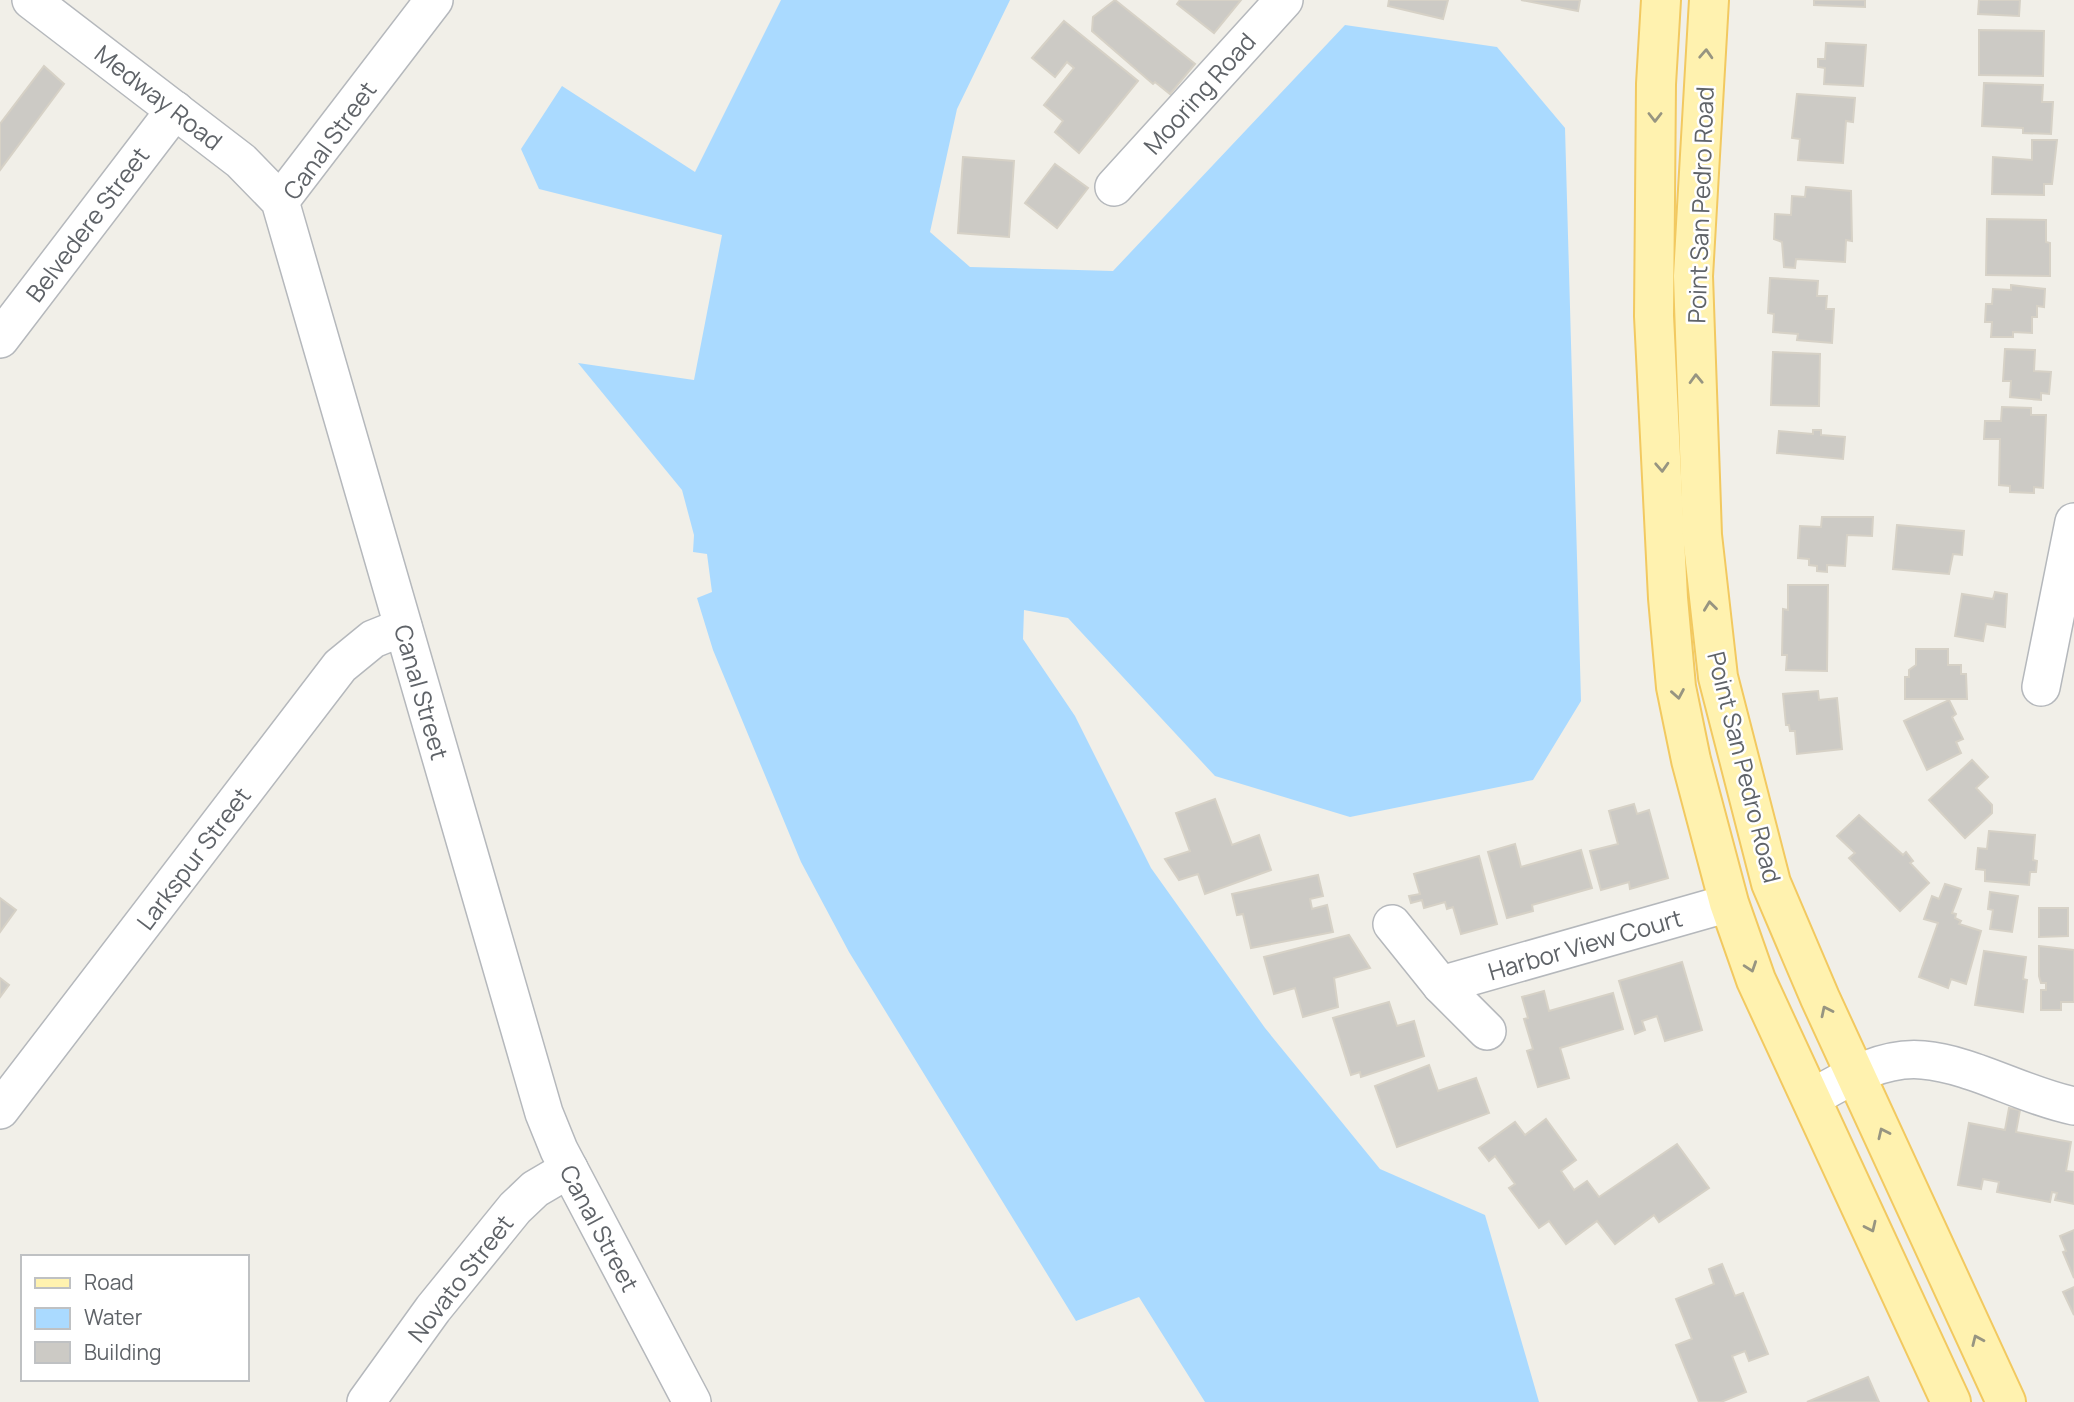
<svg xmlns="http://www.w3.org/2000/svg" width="2074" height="1402" font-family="Manrope,sans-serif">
<rect width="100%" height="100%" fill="#f1efe8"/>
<polygon fill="#aadaff" points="781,0 1010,0 957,109 930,232 970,267 1113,271 1345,25 1497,47 1565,128 1581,701 1533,780 1350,817 1215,776 1068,618 1024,610 1023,639 1075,716 1151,868 1265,1028 1380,1169 1485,1215 1539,1402 1205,1402 1139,1297 1076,1321 849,952 801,862 713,650 697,598 712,592 707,554 693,552 694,535 682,490 578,363 694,380 722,235 539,189 521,149 562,86 695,172"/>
<g fill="#cccac5" stroke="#d6d1c6" stroke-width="2">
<polygon points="1115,0 1195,64 1170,94 1155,82 1153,84 1092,31 1093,17"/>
<polygon points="1180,0 1241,0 1214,33 1177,4"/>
<polygon points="1389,0 1448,0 1443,19 1388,6"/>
<polygon points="1521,0 1580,0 1578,11"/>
<polygon points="1814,0 1865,0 1865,7 1814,5"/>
<polygon points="1979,0 2020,0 2019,16 1978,14"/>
<polygon points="1064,21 1138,81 1079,153 1055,132 1063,121 1044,105 1074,68 1067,62 1055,77 1032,58"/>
<polygon points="1979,30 2044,31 2043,76 1979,75"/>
<polygon points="1826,43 1866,45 1863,86 1824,84 1825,68 1818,67 1818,59 1825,59"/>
<polygon points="44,66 64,84 0,170 0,124"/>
<polygon points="1984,83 2043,85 2042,102 2053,102 2051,134 2023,133 2023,128 1982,126"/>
<polygon points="1797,94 1855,98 1853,122 1846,121 1843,163 1798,160 1800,139 1792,138"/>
<polygon points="2032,140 2057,140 2052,184 2044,184 2044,195 1992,194 1993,157 2032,160"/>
<polygon points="963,157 1014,161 1009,237 958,233"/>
<polygon points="1055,164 1088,188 1057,228 1025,203"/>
<polygon points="1806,187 1851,191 1852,241 1846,240 1845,262 1796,259 1795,268 1784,267 1782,242 1774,239 1775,214 1791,215 1792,196 1805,197"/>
<polygon points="1987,219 2046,220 2046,242 2050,243 2050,276 1986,275"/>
<polygon points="1770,278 1818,281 1817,296 1827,296 1826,309 1834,309 1832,343 1797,340 1798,334 1773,332 1774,314 1768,313"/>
<polygon points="2011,285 2045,289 2044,307 2037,306 2037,317 2032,317 2032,333 2013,332 2013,337 1991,337 1992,322 1985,322 1986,304 1992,304 1993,289 2011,290"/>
<polygon points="2005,349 2035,350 2034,371 2051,372 2049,394 2041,393 2041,400 2010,397 2011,381 2003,381"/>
<polygon points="1773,352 1820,354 1819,406 1771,405"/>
<polygon points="2002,407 2031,408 2031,415 2046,415 2043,488 2034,487 2034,493 2010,492 2010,486 1999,485 2000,439 1984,439 1985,421 2001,421"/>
<polygon points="1813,430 1821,430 1821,435 1845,437 1843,459 1777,453 1779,431 1813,434"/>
<polygon points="1822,517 1873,517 1872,536 1847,535 1845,566 1827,565 1827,572 1817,571 1817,566 1809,565 1809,559 1798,558 1800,526 1821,527"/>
<polygon points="1897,525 1964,531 1962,555 1953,554 1949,574 1893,569"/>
<polygon points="1788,585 1828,585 1827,671 1786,670 1787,655 1782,655 1783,609 1788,610"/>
<polygon points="1995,592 2007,594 2005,627 1986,624 1983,641 1955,636 1962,594 1993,599"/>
<polygon points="1916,649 1948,649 1948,665 1961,665 1961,674 1966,674 1967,699 1905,699 1905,677 1909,677 1909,670 1916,665"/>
<polygon points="1818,691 1819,700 1837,698 1842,749 1797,754 1795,731 1790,731 1789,725 1786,725 1783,694"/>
<polygon points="1949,700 1956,714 1952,717 1963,739 1956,742 1961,753 1927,770 1904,721"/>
<polygon points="1972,760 1988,777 1976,788 1992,805 1992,813 1965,838 1929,800"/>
<polygon points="1215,799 1232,845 1259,835 1271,870 1205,894 1198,874 1179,880 1165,859 1190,851 1176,813"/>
<polygon points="1634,804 1637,814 1649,810 1668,878 1630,889 1629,882 1601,890 1590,851 1618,844 1609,811"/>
<polygon points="1859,815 1903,855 1906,852 1913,861 1910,863 1929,883 1900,911 1849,858 1855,853 1837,836"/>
<polygon points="1989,831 2035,835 2033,860 2037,861 2036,872 2030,872 2029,885 1985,881 1985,870 1976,869 1978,848 1987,849"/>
<polygon points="1515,844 1521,867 1581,850 1592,888 1532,905 1533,911 1507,918 1488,852"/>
<polygon points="1479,856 1497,924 1461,934 1453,907 1447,909 1445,902 1424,908 1422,900 1411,903 1409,896 1420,894 1414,874"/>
<polygon points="1318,875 1323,896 1310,899 1312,909 1327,905 1333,932 1251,948 1243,914 1237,915 1232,894"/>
<polygon points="1945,884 1961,889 1952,913 1956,914 1955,918 1961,921 1959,924 1981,931 1966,984 1951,979 1948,988 1919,977 1938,923 1924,919 1932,896 1939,899"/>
<polygon points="1990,892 2018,896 2012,932 1990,929 1993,910 1988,909"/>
<polygon points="0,898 16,910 0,932"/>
<polygon points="2039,908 2068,908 2068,936 2039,937"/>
<polygon points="1349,935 1370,968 1334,978 1338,1007 1303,1017 1295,988 1274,994 1264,957"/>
<polygon points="2039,946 2074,950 2074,1002 2061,1002 2061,1010 2041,1010 2041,990 2046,990 2046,983 2041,983 2039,976"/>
<polygon points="1984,951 2026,957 2023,979 2027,980 2023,1012 1975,1005"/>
<polygon points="1682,962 1702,1030 1665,1041 1657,1016 1642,1021 1645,1030 1635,1034 1619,981"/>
<polygon points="0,978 9,985 0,997"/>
<polygon points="1544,991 1549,1011 1613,993 1623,1029 1560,1048 1569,1078 1538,1087 1527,1051 1533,1049 1524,1019 1528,1018 1522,997"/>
<polygon points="1389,1002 1397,1026 1414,1021 1424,1056 1361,1077 1360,1072 1351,1075 1333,1018"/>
<polygon points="1429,1065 1438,1091 1476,1078 1489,1113 1397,1147 1375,1086"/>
<polygon points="2009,1108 2020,1110 2016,1132 2071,1142 2066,1171 2074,1172 2074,1204 2055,1200 2057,1193 2052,1192 2050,1202 1997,1192 1999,1182 1983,1179 1981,1189 1958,1185 1969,1123 2005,1130"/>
<polygon points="1546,1119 1576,1160 1561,1171 1574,1190 1587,1181 1599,1197 1677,1144 1709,1188 1659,1222 1654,1215 1615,1244 1597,1221 1566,1244 1549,1221 1539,1228 1509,1188 1515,1184 1495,1156 1489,1161 1479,1148 1515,1122 1525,1135"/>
<polygon points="2074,1230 2074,1278 2063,1252 2066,1251 2060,1236"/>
<polygon points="1722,1264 1735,1296 1743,1293 1768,1354 1749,1361 1745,1351 1732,1356 1746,1392 1721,1402 1699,1402 1676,1345 1692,1339 1676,1299 1714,1284 1709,1269"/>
<polygon points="2074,1287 2074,1315 2063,1292"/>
<polygon points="1868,1377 1879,1402 1807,1402"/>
</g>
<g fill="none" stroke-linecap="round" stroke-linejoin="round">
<g stroke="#b5b8bc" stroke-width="40">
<g id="minor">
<polyline points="31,0 241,161 280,201 544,1113 559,1150 692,1402"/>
<polyline points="1114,187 1284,0"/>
<polyline points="280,201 434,0"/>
<polyline points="0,339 175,110"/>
<polyline points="2041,687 2074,522"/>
<polyline points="1392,924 1441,985 1487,1031"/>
<polyline points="1441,985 1729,903"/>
<path d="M1812,1098c33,-19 71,-42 111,-38 49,4 101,36 151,46"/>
<polyline points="0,1110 340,666 373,639 403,627"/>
<polyline points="366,1402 433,1309 515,1208 535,1189 569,1169"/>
</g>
</g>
<g stroke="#f2c960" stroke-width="42">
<g id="major">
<polyline points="1661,0 1656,84 1654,316 1668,598 1676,687 1691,760 1729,903 1756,980 1951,1402"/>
<polyline points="1709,0 1693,276 1702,535 1718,677 1771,883 1820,998 2006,1402"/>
</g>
</g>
<use href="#minor" stroke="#fff" stroke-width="37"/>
<use href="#major" stroke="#fff2af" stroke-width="38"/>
</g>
<defs><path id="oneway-chevron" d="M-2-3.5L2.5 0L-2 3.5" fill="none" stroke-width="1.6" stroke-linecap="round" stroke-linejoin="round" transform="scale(1.75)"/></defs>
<g stroke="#979581">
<use href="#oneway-chevron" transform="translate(1706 54) rotate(-87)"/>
<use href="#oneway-chevron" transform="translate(1655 117) rotate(90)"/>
<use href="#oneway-chevron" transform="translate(1696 379) rotate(-92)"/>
<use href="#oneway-chevron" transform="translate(1662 467) rotate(87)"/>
<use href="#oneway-chevron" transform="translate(1710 606) rotate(-97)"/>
<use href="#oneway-chevron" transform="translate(1678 694) rotate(80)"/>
<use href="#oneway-chevron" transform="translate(1751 967) rotate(71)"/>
<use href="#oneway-chevron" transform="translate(1826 1011) rotate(-116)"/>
<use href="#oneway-chevron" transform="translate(1883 1133) rotate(-115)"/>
<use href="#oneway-chevron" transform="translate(1871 1227) rotate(65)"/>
<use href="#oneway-chevron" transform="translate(1977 1340) rotate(-114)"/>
</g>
<g text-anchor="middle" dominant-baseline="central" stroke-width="5" stroke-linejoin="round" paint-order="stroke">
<g font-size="24" fill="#5f6368" stroke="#fff">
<text transform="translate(1199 93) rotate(-48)">Mooring Road</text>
<text transform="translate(159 97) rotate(38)">Medway Road</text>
<text transform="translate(329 140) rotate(-54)">Canal Street</text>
<text transform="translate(1700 205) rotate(-88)">Point San Pedro Road</text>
<text transform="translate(87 224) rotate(-53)">Belvedere Street</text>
<text transform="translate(422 692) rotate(74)">Canal Street</text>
<text transform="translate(1745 767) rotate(76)">Point San Pedro Road</text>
<text transform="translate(193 858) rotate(-53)">Larkspur Street</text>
<text transform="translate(1585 944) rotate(-16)">Harbor View Court</text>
<text transform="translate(600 1228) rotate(62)">Canal Street</text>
<text transform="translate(460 1278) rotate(-52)">Novato Street</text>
</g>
</g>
<rect x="21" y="1255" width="228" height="126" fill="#ffffff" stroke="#bfc1c3" stroke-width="2"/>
<rect x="35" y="1278" width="35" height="10" fill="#fff2af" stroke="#bfc1c3" stroke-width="2"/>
<text x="84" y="1290" font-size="21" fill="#5f6368">Road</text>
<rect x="35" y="1308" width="35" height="21" fill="#aadaff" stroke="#bfc1c3" stroke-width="2"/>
<text x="84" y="1325" font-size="21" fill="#5f6368">Water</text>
<rect x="35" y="1342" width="35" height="21" fill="#cccac5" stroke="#bfc1c3" stroke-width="2"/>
<text x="84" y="1360" font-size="21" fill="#5f6368">Building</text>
</svg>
